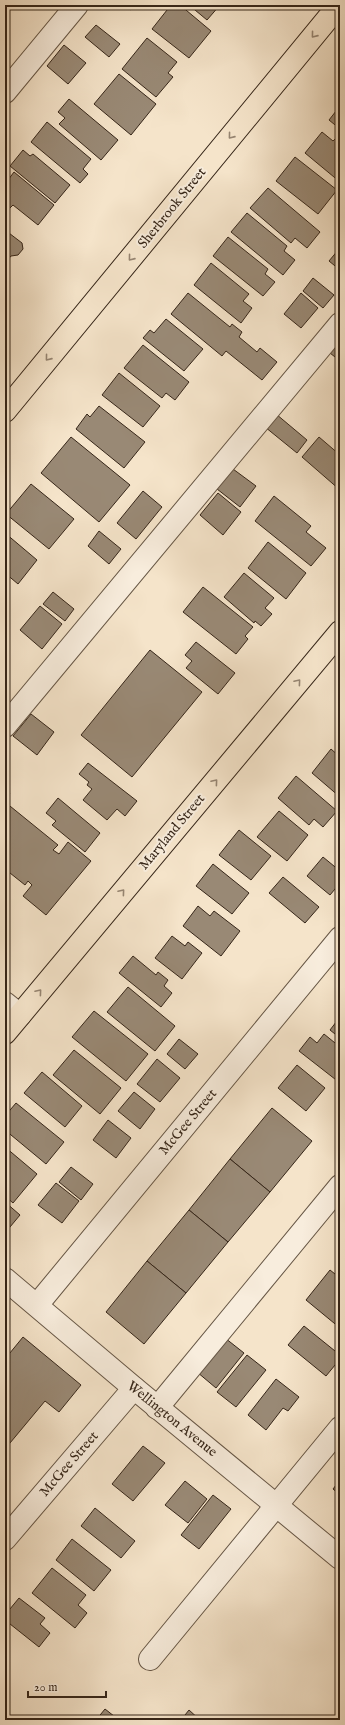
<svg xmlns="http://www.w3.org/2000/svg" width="345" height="1725" font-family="'IM FELL English',serif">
<rect width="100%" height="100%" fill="#f5e4ca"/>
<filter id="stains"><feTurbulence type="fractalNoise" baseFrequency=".005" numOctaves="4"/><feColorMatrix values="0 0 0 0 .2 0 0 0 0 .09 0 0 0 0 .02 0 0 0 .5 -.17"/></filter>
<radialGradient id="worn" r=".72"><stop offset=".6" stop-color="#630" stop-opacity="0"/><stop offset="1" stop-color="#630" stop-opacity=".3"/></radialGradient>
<g fill="#998975" stroke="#362619">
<polygon points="125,5 135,5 131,10"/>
<polygon points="171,5 180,5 211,31 189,58 152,29"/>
<polygon points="189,5 220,5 207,20"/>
<polygon points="96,25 120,44 109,57 85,37"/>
<polygon points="147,38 177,62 168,73 173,77 156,97 122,69"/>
<polygon points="64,45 86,63 68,84 47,66"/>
<polygon points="119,74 156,104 131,135 94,104"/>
<polygon points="69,99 118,140 101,160 59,124 65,118 58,112"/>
<polygon points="340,106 340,129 329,120"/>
<polygon points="47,122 91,159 83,169 88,174 80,183 31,142"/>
<polygon points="322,132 333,141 336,138 340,142 340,182 305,153"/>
<polygon points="23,150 30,156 33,154 70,185 55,203 10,166"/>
<polygon points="295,157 337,190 318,214 276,181"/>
<polygon points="14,172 54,205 38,225 13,205 9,209 5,206 5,184"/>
<polygon points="268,188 320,232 307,248 295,238 291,243 250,208"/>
<polygon points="247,213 287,246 284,251 295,260 283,275 231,232"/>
<polygon points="5,230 22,243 23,249 18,255 11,256 5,263"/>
<polygon points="228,237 268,269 265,274 275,282 263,296 213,256"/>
<polygon points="339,249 340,250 340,270 329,261"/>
<polygon points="211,263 249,294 243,301 252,308 241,323 194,285"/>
<polygon points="313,278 334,295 323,308 303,291"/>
<polygon points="188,293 230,327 232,324 242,332 239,337 257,352 260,348 277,362 262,380 226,351 222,356 171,314"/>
<polygon points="301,293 318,308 301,328 284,314"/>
<polygon points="166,319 203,349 184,371 143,338 150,330 154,333"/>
<polygon points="339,343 340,344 340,361 330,353"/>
<polygon points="143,345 189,382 175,400 166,393 162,398 124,368"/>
<polygon points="119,373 160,406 143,427 102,395"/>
<polygon points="99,406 145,442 124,468 76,429 87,414 90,417"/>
<polygon points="276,414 307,440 297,453 265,427"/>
<polygon points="71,437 130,485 99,522 41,473"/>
<polygon points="319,437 340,455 340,490 302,457"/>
<polygon points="233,469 256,486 240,507 217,489"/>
<polygon points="31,484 74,519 49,549 6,514"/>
<polygon points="143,491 162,507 136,539 117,523"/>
<polygon points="218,493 241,512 223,535 200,515"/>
<polygon points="274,496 311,526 306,532 326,548 311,566 255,521"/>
<polygon points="99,531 121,549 109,564 88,546"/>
<polygon points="5,533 37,560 18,584 5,573"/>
<polygon points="268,542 306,573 286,599 248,568"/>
<polygon points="244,573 274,598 265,608 272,614 261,626 255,621 254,623 224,597"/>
<polygon points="203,587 253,627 245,636 248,639 236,654 183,612"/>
<polygon points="53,592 74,609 65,621 43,604"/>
<polygon points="40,606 62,624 42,649 20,630"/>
<polygon points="196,642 235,673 218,694 186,668 192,661 185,655"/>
<polygon points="150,650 202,692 132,777 81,735"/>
<polygon points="31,714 54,732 37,755 13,736"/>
<polygon points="331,749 340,757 340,797 312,773"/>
<polygon points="88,763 137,801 125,816 117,809 107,820 83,800 92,789 87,785 89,782 79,774"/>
<polygon points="296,776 337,811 323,827 314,819 309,825 278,798"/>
<polygon points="5,789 10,793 5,799"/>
<polygon points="58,798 100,833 85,852 52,825 56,821 46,813"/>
<polygon points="5,802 58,845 53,850 59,854 68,842 91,861 46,915 23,896 32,885 28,881 25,885 5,869"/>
<polygon points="279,811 308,835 287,861 257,837"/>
<polygon points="239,830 271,856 251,880 219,855"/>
<polygon points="323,857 340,871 340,883 330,895 307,876"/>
<polygon points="213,864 249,893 232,914 196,886"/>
<polygon points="283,877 319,907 305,923 269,893"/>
<polygon points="198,906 210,916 214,911 240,931 221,956 183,926"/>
<polygon points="172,936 185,946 188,942 202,953 182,979 155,958"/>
<polygon points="133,956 156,975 158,972 168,980 164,986 172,993 161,1007 119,973"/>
<polygon points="128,987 175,1026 155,1051 107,1012"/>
<polygon points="94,1011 148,1054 126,1081 72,1037"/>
<polygon points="340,1017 340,1038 330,1030"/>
<polygon points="324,1034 340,1047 340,1083 299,1051 310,1037 317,1043"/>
<polygon points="179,1039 198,1054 185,1069 167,1054"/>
<polygon points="74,1050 121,1088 100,1114 53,1075"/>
<polygon points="157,1059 180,1078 160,1102 137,1084"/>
<polygon points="297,1065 325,1088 306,1111 278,1088"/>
<polygon points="42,1072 82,1106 65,1127 24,1093"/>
<polygon points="134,1092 155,1109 140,1129 118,1111"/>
<polygon points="16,1103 64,1142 46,1164 5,1130 5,1116"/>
<polygon points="272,1108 312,1141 270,1192 230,1159"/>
<polygon points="108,1120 131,1138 116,1158 93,1140"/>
<polygon points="5,1147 37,1174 13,1203 5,1196"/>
<polygon points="230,1159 270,1192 228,1242 189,1210"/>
<polygon points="71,1167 93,1184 81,1200 59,1182"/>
<polygon points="56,1183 79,1201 62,1223 38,1205"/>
<polygon points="5,1202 20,1215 5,1233"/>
<polygon points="189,1210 228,1242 186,1293 147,1261"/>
<polygon points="147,1261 186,1293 144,1344 106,1312"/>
<polygon points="330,1270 340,1278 340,1328 306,1300"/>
<polygon points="304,1326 340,1355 340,1359 326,1376 288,1345"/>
<polygon points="23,1337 81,1385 59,1412 45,1401 5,1449 5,1359"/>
<polygon points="225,1338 244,1353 216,1388 197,1372"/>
<polygon points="247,1355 266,1370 236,1407 217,1392"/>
<polygon points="276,1379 299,1397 288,1411 283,1408 266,1430 248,1415"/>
<polygon points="143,1446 165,1463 133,1501 112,1484"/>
<polygon points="340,1480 340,1495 333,1489"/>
<polygon points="185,1481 207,1499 188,1523 165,1505"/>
<polygon points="213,1495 231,1509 199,1549 181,1535"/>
<polygon points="95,1508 135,1541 121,1558 81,1526"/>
<polygon points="72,1539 111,1570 94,1591 56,1560"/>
<polygon points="52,1568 86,1595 78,1605 87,1613 75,1628 32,1593"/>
<polygon points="19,1598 45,1618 40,1624 50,1633 39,1647 5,1620 5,1615"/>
<polygon points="105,1709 119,1720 96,1720"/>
<polygon points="189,1710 200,1720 181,1720"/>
</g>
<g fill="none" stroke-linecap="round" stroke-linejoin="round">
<g stroke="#665645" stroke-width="24">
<g id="minor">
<polyline points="5,92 77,5"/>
<polyline points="5,726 340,324"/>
<polyline points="5,1003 20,1015"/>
<polyline points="5,1279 134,1388 340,1558"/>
<polyline points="37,1305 340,938"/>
<polyline points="157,1408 340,1186"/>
<polyline points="5,1539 134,1388"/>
<polyline points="150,1659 340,1428"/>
</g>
</g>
<g stroke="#362619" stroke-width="24">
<g id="major">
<polyline points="5,411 339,5"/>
<polyline points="5,1033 340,632"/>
</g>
</g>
<use href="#minor" stroke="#f8eddd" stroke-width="22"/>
<use href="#major" stroke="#f5e4ca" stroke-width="22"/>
</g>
<defs><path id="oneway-chevron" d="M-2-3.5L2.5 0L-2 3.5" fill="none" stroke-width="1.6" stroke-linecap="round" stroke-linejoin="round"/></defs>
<g stroke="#968572">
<use href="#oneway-chevron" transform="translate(314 35) rotate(129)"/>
<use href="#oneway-chevron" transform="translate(231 136) rotate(129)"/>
<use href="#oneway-chevron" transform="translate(131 258) rotate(129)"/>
<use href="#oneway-chevron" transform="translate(48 358) rotate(129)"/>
<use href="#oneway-chevron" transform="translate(298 682) rotate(-50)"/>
<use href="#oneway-chevron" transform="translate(215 782) rotate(-50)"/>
<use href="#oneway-chevron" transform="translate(122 892) rotate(-50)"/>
<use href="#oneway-chevron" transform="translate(39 992) rotate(-50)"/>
</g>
<g text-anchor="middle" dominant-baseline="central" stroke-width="4" stroke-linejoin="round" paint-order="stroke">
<g font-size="14" fill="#362619" stroke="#f8eddd">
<text transform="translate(172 208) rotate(-51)">Sherbrook Street</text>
<text transform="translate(172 832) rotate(-50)">Maryland Street</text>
<text transform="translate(188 1122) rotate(-50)">McGee Street</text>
<text transform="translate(172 1419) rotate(39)">Wellington Avenue</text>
<text transform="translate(69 1464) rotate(-49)">McGee Street</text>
</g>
</g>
<rect width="345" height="1725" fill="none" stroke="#f5e4ca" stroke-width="20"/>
<rect x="6" y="6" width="333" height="1713" fill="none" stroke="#362619" stroke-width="2"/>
<rect x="10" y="10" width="325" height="1705" fill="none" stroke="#362619"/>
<path d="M28 1691v6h78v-6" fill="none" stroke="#362619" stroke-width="2"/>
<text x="34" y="1691" font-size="12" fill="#362619" stroke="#f8eddd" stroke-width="3" paint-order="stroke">20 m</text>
<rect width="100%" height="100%" filter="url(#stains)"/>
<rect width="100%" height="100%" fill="url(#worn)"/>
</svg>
